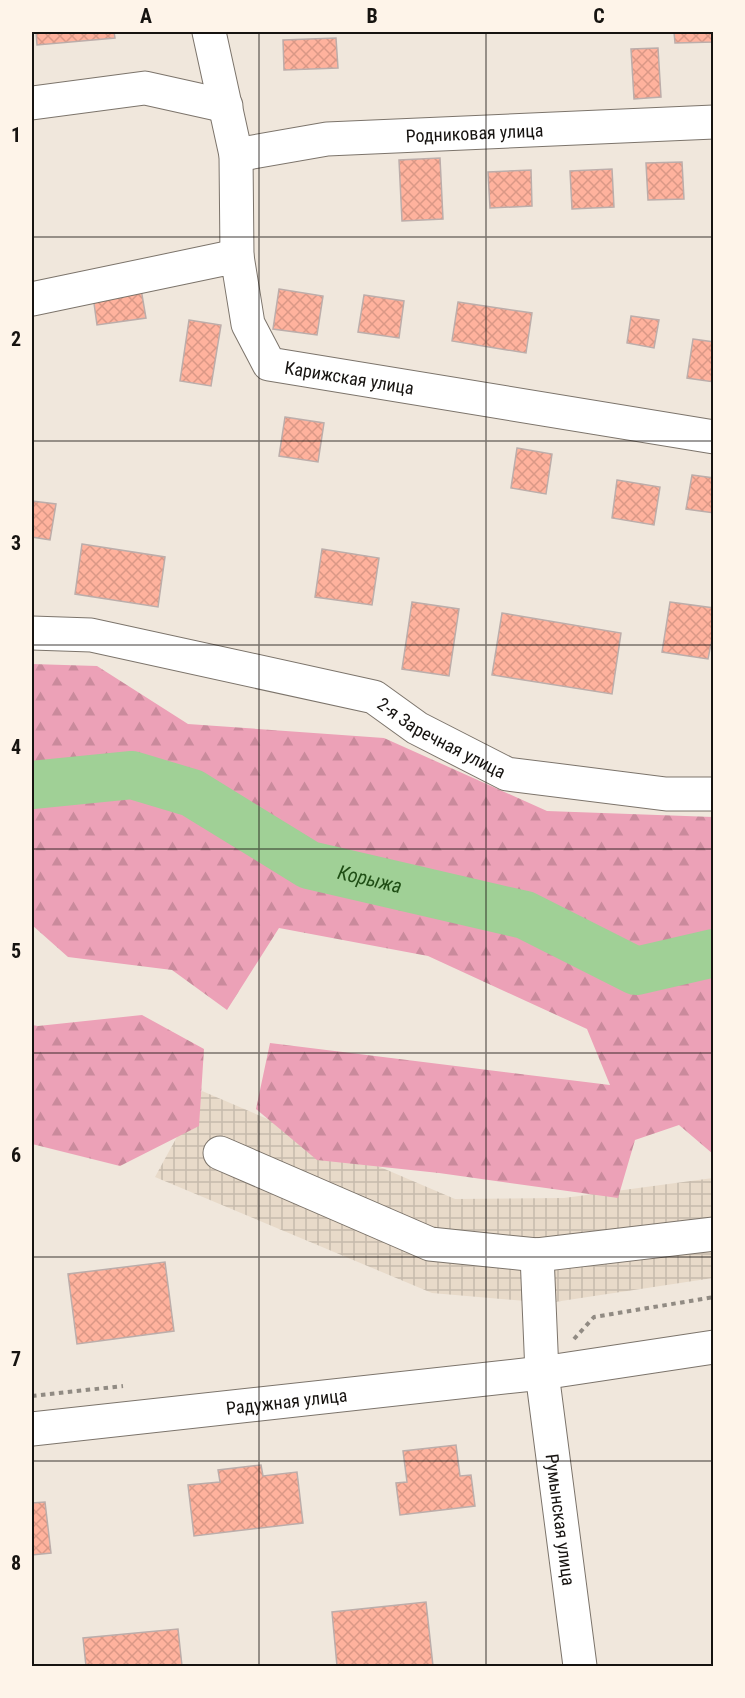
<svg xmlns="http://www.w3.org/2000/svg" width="745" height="1698" font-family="'Roboto Condensed',sans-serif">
<defs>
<pattern id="industrial-grid" width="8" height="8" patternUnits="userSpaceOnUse" patternTransform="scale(1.5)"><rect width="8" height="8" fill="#e8dac9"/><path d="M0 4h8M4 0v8" fill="none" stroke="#c6baac"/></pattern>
<pattern id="forest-firs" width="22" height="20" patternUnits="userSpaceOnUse" patternTransform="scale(1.5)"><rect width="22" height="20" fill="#eca1b7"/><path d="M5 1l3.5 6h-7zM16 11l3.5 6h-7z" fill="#ca8a9c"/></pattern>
<pattern id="building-cross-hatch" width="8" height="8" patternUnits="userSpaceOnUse" patternTransform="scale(1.5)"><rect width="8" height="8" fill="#ffb29d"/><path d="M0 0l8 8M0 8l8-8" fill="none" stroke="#da9886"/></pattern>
</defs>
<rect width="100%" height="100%" fill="#f0e7dc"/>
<polygon fill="url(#industrial-grid)" points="202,1091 455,1199 564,1198 713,1178 713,1278 548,1303 432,1293 155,1177"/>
<g fill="url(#forest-firs)">
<polygon points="32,664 97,666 188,724 384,738 547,811 713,817 713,1154 679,1125 635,1140 618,1198 439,1173 317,1160 256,1109 270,1043 610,1085 587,1029 428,956 279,928 227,1010 172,970 68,957 32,925"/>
<polygon points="142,1015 204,1049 199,1126 120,1166 32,1144 32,1025 38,1026"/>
</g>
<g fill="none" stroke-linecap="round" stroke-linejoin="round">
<path stroke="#a0d096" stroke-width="48" id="s1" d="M32,785l100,-10 60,18 117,72 216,50 111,56 78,-18"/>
</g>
<g fill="url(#building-cross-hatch)" stroke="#bcadaa" stroke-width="1.5">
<polygon points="36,32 114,32 115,38 37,45"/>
<polygon points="674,32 714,32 714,42 675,43"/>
<polygon points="336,38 338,68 284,70 283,40"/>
<polygon points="658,48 661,97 634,99 631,49"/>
<polygon points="440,158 443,219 402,221 399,160"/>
<polygon points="682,162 684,199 648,200 646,163"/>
<polygon points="612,169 614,207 572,209 570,171"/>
<polygon points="531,170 532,206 490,208 488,172"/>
<polygon points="141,289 146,318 97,325 93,296"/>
<polygon points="279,289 323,296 317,335 273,329"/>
<polygon points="364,295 404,301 399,338 358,332"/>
<polygon points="458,302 532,313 526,353 452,341"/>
<polygon points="631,316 659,320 654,348 627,343"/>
<polygon points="189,320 221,325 211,386 180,381"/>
<polygon points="693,339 714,342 714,382 687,378"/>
<polygon points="285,417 324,423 318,462 279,456"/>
<polygon points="517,448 552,454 546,494 511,488"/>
<polygon points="692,475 714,478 714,513 686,509"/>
<polygon points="617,480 660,487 654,525 612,518"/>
<polygon points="32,501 56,504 50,540 32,537"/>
<polygon points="82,544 165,557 158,607 75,594"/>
<polygon points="322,549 379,558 372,605 315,597"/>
<polygon points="412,602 459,609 449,676 402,669"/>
<polygon points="670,602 714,608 714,630 708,659 662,652"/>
<polygon points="502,613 621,633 612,694 492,675"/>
<polygon points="165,1262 174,1331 77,1344 68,1274"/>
<polygon points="456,1445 460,1476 471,1475 475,1506 400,1515 396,1483 407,1482 403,1451"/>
<polygon points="261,1465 263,1476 297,1472 303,1523 194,1536 188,1485 220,1482 218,1470"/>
<polygon points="45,1502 51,1553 32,1555 32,1503"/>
<polygon points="426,1602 433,1666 337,1666 332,1612"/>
<polygon points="178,1629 182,1666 86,1666 83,1638"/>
</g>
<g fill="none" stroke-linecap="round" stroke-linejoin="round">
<g stroke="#7c746b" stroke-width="35">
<g id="minor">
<polyline points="209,32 236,155 237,256"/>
<polyline points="32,103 145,88 226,106"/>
<path id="s2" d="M236,155l91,-16 387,-17"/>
<path id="s3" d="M32,299l205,-43 11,68 21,40 445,73"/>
<path id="s4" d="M32,633l59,2 283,62 43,31 90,46 159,20h48"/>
<polyline points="220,1153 430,1244 537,1255 714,1234"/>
<path id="s5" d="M537,1255l5,118 38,293"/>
<path id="s6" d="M32,1429l510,-56 172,-26"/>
</g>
</g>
<g stroke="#918b83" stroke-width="4" stroke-dasharray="4.5 4.5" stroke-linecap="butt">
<polyline points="574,1339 594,1317 714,1297"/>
<polyline points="32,1396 123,1386"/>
</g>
<use href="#minor" stroke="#fff" stroke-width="33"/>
</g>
<path fill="none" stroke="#161310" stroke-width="1.5" stroke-opacity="0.55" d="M259,32v1634M486,32v1634M32,237h682M32,441h682M32,645h682M32,849h682M32,1053h682M32,1257h682M32,1461h682"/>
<g text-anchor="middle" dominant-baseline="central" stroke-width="6" stroke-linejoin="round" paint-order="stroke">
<g font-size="18" fill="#161310" stroke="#fef4e9">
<text stroke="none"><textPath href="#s2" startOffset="240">Родниковая улица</textPath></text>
<text stroke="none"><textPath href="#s3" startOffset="405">Карижская улица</textPath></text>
<text stroke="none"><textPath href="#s4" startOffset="428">2-я Заречная улица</textPath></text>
<text stroke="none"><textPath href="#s6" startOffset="256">Радужная улица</textPath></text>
<text stroke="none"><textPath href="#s5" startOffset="266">Румынская улица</textPath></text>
</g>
<g font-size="20" font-style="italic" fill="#1f4e15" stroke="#fef4e9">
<text stroke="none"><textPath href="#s1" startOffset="363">Корыжа</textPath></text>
</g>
</g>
<rect width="745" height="1698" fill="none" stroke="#fef4e9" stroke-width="66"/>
<rect x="33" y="33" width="679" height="1632" fill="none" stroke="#161310" stroke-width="2"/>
<g font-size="20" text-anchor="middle" font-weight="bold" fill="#161310">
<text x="146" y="23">A</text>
<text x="372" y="23">B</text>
<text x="599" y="23">C</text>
<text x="16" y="142">1</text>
<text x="16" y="346">2</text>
<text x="16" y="550">3</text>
<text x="16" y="754">4</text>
<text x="16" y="958">5</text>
<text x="16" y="1162">6</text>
<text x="16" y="1366">7</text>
<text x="16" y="1570">8</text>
</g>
</svg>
